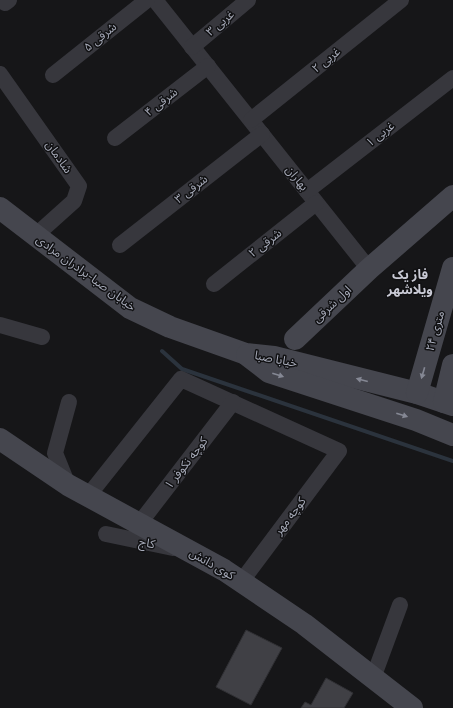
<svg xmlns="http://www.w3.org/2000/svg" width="453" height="708" font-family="Raleway,'Noto Sans Arabic',sans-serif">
<rect width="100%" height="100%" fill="#161618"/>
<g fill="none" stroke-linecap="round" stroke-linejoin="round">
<polyline stroke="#2b333d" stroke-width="4" points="162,351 182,369 453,461"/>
</g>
<g fill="#404045" stroke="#303034">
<polygon points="246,630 282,648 251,705 216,687"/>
<polygon points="326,678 353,693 344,708 301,708 305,702 311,705"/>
</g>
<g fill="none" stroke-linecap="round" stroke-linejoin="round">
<g stroke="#37373d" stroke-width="16">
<polyline points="155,0 369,269"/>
<polyline points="5,3 9,0"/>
<polyline points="192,47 248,0"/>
<polyline points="0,74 79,186 74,201 35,236"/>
<polyline points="53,75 147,0"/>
<polyline points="251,120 401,0"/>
<polyline points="115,138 208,66"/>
<polyline points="307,191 453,78"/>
<polyline points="120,245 262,134"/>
<polyline points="214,284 316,203"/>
<polyline points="0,325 42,337"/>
<polyline points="68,485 55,453 69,402"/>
<polyline points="88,496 181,379 339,451 241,582"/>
<polyline points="139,524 233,402"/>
<polyline points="106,534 173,548"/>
<polyline points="373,678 400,605"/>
</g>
<g stroke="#45464e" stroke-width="22">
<polyline points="0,208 130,308 170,327 246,354 274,357 417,393 453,405"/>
<polyline points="295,339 369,269 453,196"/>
<polyline points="247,355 269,372 416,420 453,435"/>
<polyline points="417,393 453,268"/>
<polyline points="444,402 453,365"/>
<polyline points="0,439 68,485 224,570 304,624 412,708"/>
</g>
</g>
<defs><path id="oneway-solid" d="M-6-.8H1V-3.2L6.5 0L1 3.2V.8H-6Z"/></defs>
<g fill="#858894">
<use href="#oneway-solid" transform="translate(423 373) rotate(106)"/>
<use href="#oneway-solid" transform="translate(278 375) rotate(18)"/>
<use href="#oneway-solid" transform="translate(362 380) rotate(-165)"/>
<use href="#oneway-solid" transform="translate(402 415) rotate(18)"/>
</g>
<g text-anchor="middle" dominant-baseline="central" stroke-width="3" stroke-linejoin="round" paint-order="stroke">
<g font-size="12" fill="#a7abb9" stroke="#111113">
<text transform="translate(220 23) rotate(-40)">۳ غربی</text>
<text transform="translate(100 37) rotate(-39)">۵ شرقی</text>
<text transform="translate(326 60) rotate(-39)">۲ غربی</text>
<text transform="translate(161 102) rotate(-38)">۴ شرقی</text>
<text transform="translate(380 134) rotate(-38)">۱ غربی</text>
<text transform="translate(59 157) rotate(55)">شادمان</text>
<text transform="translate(297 178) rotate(51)">بهاران</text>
<text transform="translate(191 189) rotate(-38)">۳ شرقی</text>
<text transform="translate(265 243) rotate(-38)">۲ شرقی</text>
<text transform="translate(86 273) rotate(36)">خیابان صبا-برادران مرادی</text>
<text transform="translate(332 304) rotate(-43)">اول شرقی</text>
<text transform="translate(435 331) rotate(-74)">۲۴ متری</text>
<text transform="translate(276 359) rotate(11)">خیابا صبا</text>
<text transform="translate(186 463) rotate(-52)">کوچه نکوفر ۱</text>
<text transform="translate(290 516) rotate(-53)">کوچه مهر</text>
<text transform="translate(147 543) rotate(11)">کاج</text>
<text transform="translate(212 564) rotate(30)">کوی دانش</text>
</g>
<g font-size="13" font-weight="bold" fill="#c9cad5" stroke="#111113">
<text x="410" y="274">فاز یک<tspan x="410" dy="15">ویلاشهر</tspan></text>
</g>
</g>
</svg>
